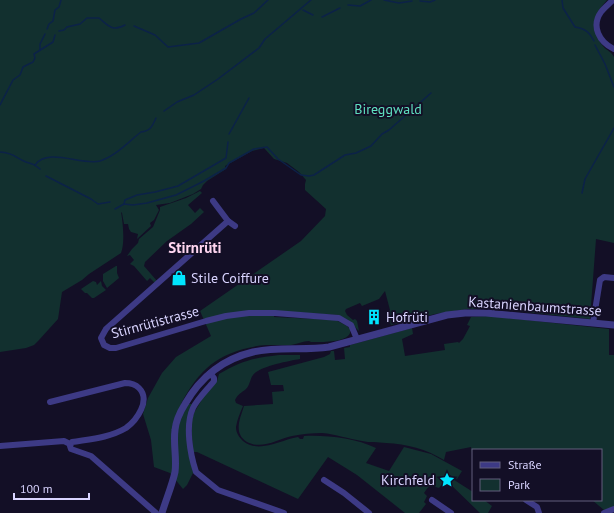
<svg xmlns="http://www.w3.org/2000/svg" width="614" height="513" font-family="'PT Sans',sans-serif">
<rect width="100%" height="100%" fill="#130f26"/>
<g fill="#12302f">
<path d="M0,0h607c-10,12 -14,16 -11,32 1,5 3,10 7,14 4,5 8,5 11,11v186l-18,-4 -6,80 -93,-10h-29l-33,5 -44,11 -5,-13 4,-2 -5,-19 -6,8 -17,7 -2,-3 -14,6 -1,2 2,4 6,5 2,-1 2,2 2,10 -11,-11 -10,-5 -63,-4 -1,6 62,3 11,6 3,3v4c-4,10 -30,9 -39,9l-2,-1c-6,0 -12,3 -18,4 -11,1 -23,-1 -34,1 -39,7 -58,23 -76,58h13l-4,7 3,62 -6,12 -4,4 -13,-16 -16,-6 -3,-27 -8,-26 5,-16 14,-25 14,-16 35,-21 -11,-25 101,-70 24,-25 1,-7 -21,-19v-6l1,-4 -7,-8 -12,-9 -13,-4 -10,-11 -12,3 -27,15 1,3 -19,12 -4,4 -2,4 -8,5 -23,9 -14,2 3,5 -5,10 -4,3 1,3 -14,13 1,-5 -7,-2 -2,-3 -1,-5h-4l-2,-11 -1,-1c2,11 4,31 0,41l-32,21 -7,6 -20,12 -4,27 -19,21 -5,5 -8,3 -26,4z"/>
<polygon points="200,191 202,193 188,205 195,213 200,208 204,212 191,224 167,241 145,262 144,266 157,281 155,283 150,278 147,281 134,266 130,264 134,260 130,255 127,256 132,249 138,243 139,239 153,227 160,210 160,207 186,198"/>
<polygon points="116,266 117,266 117,273 119,278 107,288 103,281 103,274"/>
<polygon points="93,281 96,282 97,285 101,281 102,286 106,290 94,298 92,298 87,293 85,293 81,289"/>
<path d="M490,316l119,13v26h5v153l-10,2 -12,-10h9v-50h-128v9l-2,-12 -25,5 -2,8c-18,-11 -37,-16 -58,-17 -8,-1 -16,0 -24,-2 -14,-2 -26,-7 -40,-8 -10,0 -20,1 -30,3 -14,3 -30,14 -45,6 -14,-9 -7,-23 -3,-36l29,-2 -1,-12 12,-1 -1,-6h-12l-3,-13 56,-15 6,-3 1,-3h3l1,9 10,-1 -1,-11 6,-1v-2l62,-17 1,6 -11,5 3,17 40,-6 -1,-6 14,-2 1,1 4,-4 7,-13 -3,-1 4,-8z"/>
<path d="M279,355h21v4c-11,2 -40,7 -47,16 -3,4 -3,10 -7,14 -5,4 -8,5 -11,11l1,3 7,3c-3,7 -6,14 -7,21 0,6 3,10 7,14 16,13 37,-1 55,-4l2,2h3l1,-3c23,-1 51,2 72,12l-10,15 23,8 15,-24 27,7 31,17 -5,8 -7,-4 -11,13c-9,-3 -10,-3 -15,5l3,3 -3,6 2,2 -7,9h-14l-48,-38 -29,-18 -30,42 -101,-47h-4l-2,-29 3,-10 10,-17 13,-15 2,-7c23,-13 34,-16 60,-19z"/>
<polygon points="451,478 473,492 473,500 484,500 492,506 488,513 480,513 448,482"/>
</g>
<g fill="none" stroke-linecap="round" stroke-linejoin="round">
<g stroke="#0c2248" stroke-width="1.5">
<polyline points="384,0 399,3 412,1"/>
<path d="M562,0l1,8 12,19c11,2 14,5 19,14"/>
<polyline points="420,1 430,2 435,0"/>
<polyline points="348,5 360,6 371,0"/>
<polyline points="303,10 313,15"/>
<polyline points="322,17 340,8"/>
<polyline points="134,26 155,35 168,47 199,43 241,19 254,13 268,0"/>
<polyline points="47,29 49,24 53,21 55,10 59,7 61,0"/>
<path d="M59,31l5,-1 3,-3 13,-3 7,-6h12c10,8 13,14 26,7"/>
<polyline points="595,45 605,64 614,87"/>
<polyline points="40,50 40,44 45,34"/>
<polyline points="0,105 13,80 20,75 23,67 33,62 35,58 34,54 53,42 55,35"/>
<polyline points="164,111 177,102 194,95 218,79 259,48 265,39 311,0"/>
<polyline points="229,134 249,98"/>
<path d="M0,152c15,1 15,6 26,10 7,2 8,2 14,7"/>
<path d="M35,165c13,-18 47,1 65,-4 16,-5 28,-19 41,-29 9,-1 11,-5 15,-14"/>
<polyline points="46,176 91,199 98,204 110,202"/>
<polyline points="582,193 585,179 614,128"/>
<polyline points="124,204 125,200 137,195 155,192 178,186 226,158 228,142"/>
<polyline points="115,209 124,204 133,205 147,203 176,195 204,181 226,168 229,163 254,149 267,147 278,159 301,175 309,176 314,175 345,155 356,153 371,146 382,134 389,130 431,93"/>
</g>
<g stroke="#3d3a85" stroke-width="6">
<path d="M613,0c-4,4 -9,8 -12,12 -10,14 -2,30 13,37"/>
<polyline points="213,201 228,221"/>
<polyline points="235,226 228,221 106,329 101,338 104,345 110,348 116,348 206,321 226,316 249,313 275,313 339,318 351,325 357,339"/>
<polyline points="593,323 600,280 604,277 614,278"/>
<path d="M210,373l4,5v3c-7,9 -16,17 -21,27 -8,17 -3,46 3,64l22,18 66,23"/>
<path d="M50,402l75,-19c5,0 10,1 14,5 12,12 -2,32 -13,40 -17,10 -36,11 -54,14l-2,4 1,3 20,7 65,57"/>
<polyline points="0,446 64,441 70,444"/>
<polyline points="324,480 344,493 369,513"/>
<polyline points="432,500 451,513"/>
<polyline points="526,500 537,507 539,513"/>
<polyline points="604,513 614,509"/>
</g>
<path stroke="#3d3a85" stroke-width="7" d="M162,513c4,-14 10,-27 13,-41 2,-14 -2,-28 0,-42 1,-10 5,-18 10,-26 15,-26 38,-45 68,-52 25,-6 51,-1 76,-5l118,-32 18,-2h21l128,12"/>
</g>
<defs>
<g id="shop-bare" transform="scale(1.2)"><path d="M-5-2.5h2.3a2.7 3.5 0 0 1 5.4 0H5L5.5 6h-11ZM-1.5-2.5h3a1.5 2.3 0 0 0-3 0Z" fill="#00e5ff" stroke="#130f26" stroke-width="2.5" paint-order="stroke"/></g>
<g id="building-bare" transform="scale(1.2)"><path d="M-4-6H4V6H1V3H-1V6H-4ZM-2.5-4.3h1.7v1.8h-1.7ZM.8-4.3h1.7v1.8H.8ZM-2.5-1h1.7V.8h-1.7ZM.8-1h1.7V.8H.8Z" fill="#00e5ff" stroke="#130f26" stroke-width="2.5" paint-order="stroke"/></g>
<g id="sight-bare" transform="scale(1.2)"><path d="M0-6L1.8-2.2L6-1.7L2.9 1.2L3.7 5.4L0 3.3L-3.7 5.4L-2.9 1.2L-6-1.7L-1.8-2.2Z" fill="#00e5ff" stroke="#130f26" stroke-width="2.5" paint-order="stroke"/></g>
</defs>
<g fill-rule="evenodd">
<use href="#shop-bare" x="179" y="278"/>
<use href="#building-bare" x="374" y="317"/>
<use href="#sight-bare" x="447" y="480"/>
</g>
<g text-anchor="middle" dominant-baseline="central" stroke-width="4" stroke-linejoin="round" paint-order="stroke">
<g font-size="14" fill="#5fe0c0" stroke="#130f26">
<text x="388" y="109">Bireggwald</text>
</g>
<g font-size="14" fill="#d9d4ff" stroke="#130f26" text-anchor="start">
<text x="191" y="278">Stile Coiffure</text>
<text x="386" y="317">Hofrüti</text>
<text x="435" y="480" text-anchor="end">Kirchfeld</text>
</g>
<g font-size="14" fill="#d9d4ff" stroke="#130f26">
<text transform="translate(535 306) rotate(4)">Kastanienbaumstrasse</text>
<text transform="translate(155 322) rotate(-15)">Stirnrütistrasse</text>
</g>
<g font-size="15" font-weight="bold" fill="#ffd6f0" stroke="#130f26">
<text x="195" y="247">Stirnrüti</text>
</g>
</g>
<rect x="472" y="449" width="130" height="52" fill="#130f26" stroke="#625e7d"/>
<rect x="480" y="462" width="20" height="6" fill="#3d3a85" stroke="#625e7d"/>
<text x="508" y="469" font-size="12" fill="#d9d4ff">Straße</text>
<rect x="480" y="479" width="20" height="12" fill="#12302f" stroke="#625e7d"/>
<text x="508" y="489" font-size="12" fill="#d9d4ff">Park</text>
<path d="M14 493v6h75v-6" fill="none" stroke="#d9d4ff" stroke-width="2"/>
<text x="20" y="493" font-size="12" fill="#d9d4ff" stroke="#130f26" stroke-width="3" paint-order="stroke">100 m</text>
</svg>
